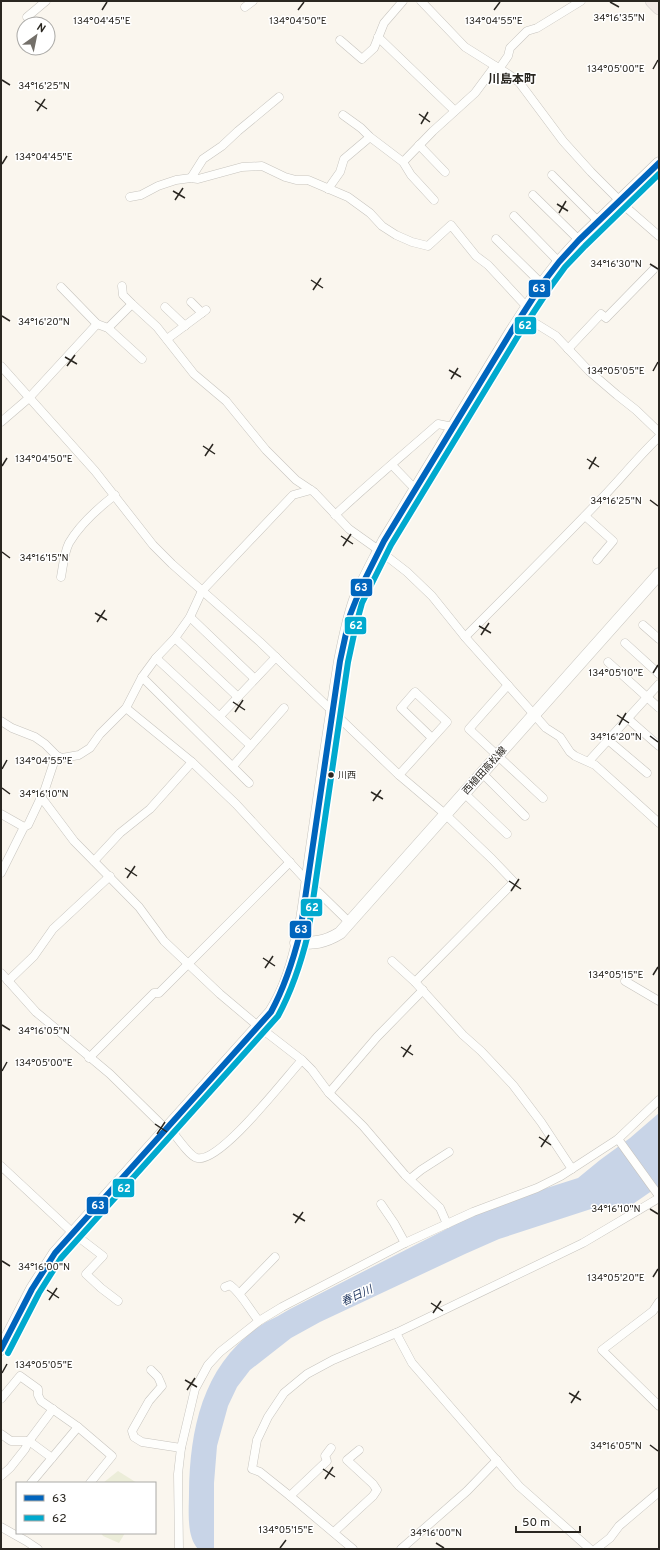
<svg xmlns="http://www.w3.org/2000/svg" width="660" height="1550" font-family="Overpass,'Noto Sans JP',sans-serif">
<rect width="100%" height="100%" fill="#faf6ee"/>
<g fill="#ecedd9">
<polygon points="118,1471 137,1483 103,1483"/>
<polygon points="101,1533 125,1533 119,1543 103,1536"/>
</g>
<path fill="#c8d4e7" d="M659,1113v73l-29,20 -39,3 -92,30 -34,15 -145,68 -29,16 -41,32 -13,17 -9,19 -11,40 -3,37v66h-16c-12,-13 -9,-39 -9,-56 1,-68 15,-132 77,-171 8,-4 16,-8 24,-13l180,-92 61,-24 47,-15 22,-18 30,-22z"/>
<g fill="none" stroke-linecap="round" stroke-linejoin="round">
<g stroke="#c7c4be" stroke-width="9">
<g id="minor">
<polyline points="421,1 465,47 508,74 519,82 563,141 591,172 628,209 659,236"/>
<polyline points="245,7 253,1"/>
<polyline points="27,17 46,1"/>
<polyline points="378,37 455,111"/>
<polyline points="340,40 362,59 374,48 384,23 403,1"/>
<polyline points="499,69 508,56 510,48 527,31 537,28 581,1"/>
<polyline points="343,115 361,128 370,137 403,162 411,175 434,200"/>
<polyline points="419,145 445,172"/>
<polyline points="403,162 433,131 475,93 495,66"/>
<polyline points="552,175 598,221"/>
<polyline points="191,178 203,159 222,146 238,131 279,97"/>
<polyline points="328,189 340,172 344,159 370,137"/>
<polyline points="533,195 579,240"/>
<polyline points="130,197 141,195 158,186 176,180 191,178 198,179 242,167 262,166 285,177 296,180 308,180 348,197 370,213 382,226 396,235 412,242 428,246 451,225 476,256 488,265 527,307"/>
<polyline points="514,216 559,262"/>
<polyline points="496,239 542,284"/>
<polyline points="122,286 123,295 132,304 157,327 194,374 226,401 266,450 296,480 314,492 349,529 380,551 407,572 432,596 465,637 546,728 560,737 570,752 575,756 595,765 659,823"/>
<polyline points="61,287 97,324 108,328 142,359"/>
<polyline points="191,302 202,313"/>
<polyline points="165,307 185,326"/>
<polyline points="524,312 535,323 556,336 589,371 617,395 636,410 659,432"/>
<polyline points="108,328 132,304"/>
<polyline points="167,339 206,310"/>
<polyline points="568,349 601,314 606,318 653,270"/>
<polyline points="1,366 95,471 153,545 172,564 260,642 399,775 445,814 492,859 514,882 415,982"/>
<polyline points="1,422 29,398 97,324"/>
<polyline points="392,465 416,490"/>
<path d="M335,515c33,-31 69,-61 103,-91l15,3"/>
<polyline points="585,516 613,541 597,560"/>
<path d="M61,577c2,-11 3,-24 8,-34 11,-19 28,-34 46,-48"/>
<polyline points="190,617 255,679"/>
<polyline points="643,625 659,639"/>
<path d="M465,637c46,-46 93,-93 138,-140 19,-20 36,-41 56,-60"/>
<polyline points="175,638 238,697"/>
<polyline points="625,643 659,674"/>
<polyline points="156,658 250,745"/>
<polyline points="608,662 659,708"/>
<polyline points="142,677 249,783"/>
<polyline points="508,685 469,729 543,798"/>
<polyline points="126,708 192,762 236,804 307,881 350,923"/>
<polyline points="220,716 276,657"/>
<polyline points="627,718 659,746"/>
<polyline points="1,721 12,728 35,737 45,744 57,756 62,758 79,755 90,748 100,734 126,708 142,677 156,658 175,638 190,617 202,591 293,495 311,490"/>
<polyline points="608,740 647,773"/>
<polyline points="589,761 659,684"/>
<polyline points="233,766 284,708"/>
<polyline points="482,773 525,816"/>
<polyline points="399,775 447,722 415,692 401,708 432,738"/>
<polyline points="464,793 507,834"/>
<path d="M41,797l33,44 65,66 25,34 56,53 38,32 44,34c-16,17 -82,104 -105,98 -8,-2 -23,-25 -29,-32"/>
<polyline points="1,814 24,827"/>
<polyline points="94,861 120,833 150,809 192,762"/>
<polyline points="1,873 24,827 28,825 45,789 54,762 57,756"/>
<polyline points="392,961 415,982 463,1035 481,1051 513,1085 541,1122 572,1169"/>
<polyline points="1,973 36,1012 110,1074 166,1129"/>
<polyline points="8,981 34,956 53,929 110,876"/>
<polyline points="625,981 659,1001"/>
<polyline points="89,1058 154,993 159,993 290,862"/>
<polyline points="302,1060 312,1070 329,1093 363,1126 405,1175 440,1208 447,1224"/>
<polyline points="329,1093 377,1037 423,990"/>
<polyline points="618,1139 659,1196"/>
<polyline points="1,1166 73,1233 103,1256 86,1274 101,1288 118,1301"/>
<polyline points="410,1179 421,1170 449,1152"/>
<polyline points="381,1204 394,1223 405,1243"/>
<path d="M225,1287l5,-2c12,9 19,24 29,36"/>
<polyline points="240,1293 275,1257"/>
<polyline points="659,1302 653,1311 602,1350 659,1406"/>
<polyline points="396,1333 412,1363 519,1486 590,1549"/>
<polyline points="151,1370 158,1377 162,1386 149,1401 132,1431 134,1437 142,1442 181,1448"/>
<polyline points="1,1399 20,1376 38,1389 38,1395 41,1401 78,1427 112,1456 90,1483"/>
<polyline points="1,1434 11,1441 29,1441 52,1458"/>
<polyline points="1,1476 10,1468 25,1449 29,1441 53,1409"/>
<polyline points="31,1483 78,1427"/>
<polyline points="290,1496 327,1461 325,1456 331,1448"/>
<polyline points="1,1527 26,1541 38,1549"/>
<polyline points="334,1532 373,1496 377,1490 373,1484 347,1460 359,1450"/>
<polyline points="179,1549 178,1474 181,1448 195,1389 208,1365 220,1352 259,1321 282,1307 405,1243 473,1212 537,1188 561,1176 618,1139 659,1100"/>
<polyline points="353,1549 290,1496 260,1472 252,1469 257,1440 268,1417 284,1393 307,1374 333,1360 396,1333 583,1243 659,1198"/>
<polyline points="401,1549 467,1491 497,1460"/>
<polyline points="596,1549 610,1538 619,1526 659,1492"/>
</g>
</g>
<g stroke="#c7c4be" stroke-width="13">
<g id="secondary">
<path d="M296,943c18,0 28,0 44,-10l319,-359"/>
<path d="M1,1349l31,-60 23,-36 216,-241c30,-47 33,-110 41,-164 9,-62 18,-125 28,-187 4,-20 8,-41 15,-61 8,-20 19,-39 29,-59l127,-209 31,-48 17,-22 20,-22 80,-77"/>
</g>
</g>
<g stroke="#d3d1cc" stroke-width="14">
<polyline id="primary" points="652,1 659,8"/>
</g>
<use href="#minor" stroke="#fefefc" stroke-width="8"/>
<use href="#secondary" stroke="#fefefc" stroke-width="12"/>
<use href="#primary" stroke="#f2ebe6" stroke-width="13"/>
<g stroke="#fff" stroke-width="9">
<path id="bus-1" d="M1,1349l31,-60 23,-36 216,-241c14,-26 22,-51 29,-79l40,-272 10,-46 12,-30 22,-44 127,-209 31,-48 17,-22 20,-22 80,-77"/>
</g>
<g stroke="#fff" stroke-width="9">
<path id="bus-2" d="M8,1353l31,-60 22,-35 217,-242c14,-26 23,-53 30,-82l40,-272 8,-37 6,-22 29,-58 127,-209 31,-47 16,-22 20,-21 74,-72"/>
</g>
<use href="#bus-1" stroke="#0065bd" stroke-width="6"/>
<use href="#bus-2" stroke="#00a9ce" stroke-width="6"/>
</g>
<path fill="none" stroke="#2a2721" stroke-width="1.5" d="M610,2l9,5M102,10l5,-8M298,10l6,-8M494,10l6,-8M653,69l5,-9M2,80l8,5M35,101l12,8M37,111l8,-12M419,114l11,8M421,124l7,-12M2,164l5,-8M173,191l12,7M175,200l8,-12M557,204l11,7M559,213l7,-12M650,264l8,5M311,280l12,8M313,290l8,-12M2,316l8,5M65,357l12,7M67,366l8,-11M449,370l12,7M653,371l5,-9M451,379l7,-11M203,446l12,8M205,456l8,-12M587,459l12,8M2,466l5,-8M589,469l7,-12M650,500l8,6M341,536l12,8M343,546l8,-12M2,552l8,6M95,613l12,7M97,622l8,-12M479,626l12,7M481,635l8,-12M653,673l5,-8M233,702l12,8M235,712l8,-12M617,715l12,8M619,725l7,-12M650,736l8,6M2,769l5,-9M2,788l8,6M371,792l12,7M373,801l8,-11M125,868l12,8M127,878l8,-12M509,881l12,8M511,891l8,-12M263,958l12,8M265,968l8,-12M653,975l5,-8M2,1025l8,5M401,1047l12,8M403,1057l8,-12M2,1071l5,-9M155,1124l12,8M157,1134l8,-12M539,1137l12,8M541,1147l8,-12M650,1209l8,5M293,1214l12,7M295,1223l8,-11M2,1261l8,5M653,1277l5,-8M47,1290l12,8M49,1300l8,-12M431,1303l12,8M433,1313l8,-12M2,1373l5,-9M185,1380l12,7M187,1390l8,-12M569,1393l12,7M571,1403l8,-12M650,1445l8,6M323,1469l12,8M325,1479l8,-12M436,1543l8,5M280,1548l6,-8"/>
<circle fill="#2a2721" stroke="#fff" stroke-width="1.5" cx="331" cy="775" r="3.5"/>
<g text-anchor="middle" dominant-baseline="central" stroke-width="3" stroke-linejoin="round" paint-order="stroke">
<g font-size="9" fill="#2a2721" stroke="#fff" text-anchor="start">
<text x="338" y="775">川西</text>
</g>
<g font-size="10" fill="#2a2721" stroke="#fff">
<text transform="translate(485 771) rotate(-48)">西植田高松線</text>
</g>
<g font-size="11" font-style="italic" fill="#1d345e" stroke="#fff">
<text transform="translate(357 1296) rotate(-25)">春日川</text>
</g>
<g font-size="12" font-weight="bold" fill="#2a2721" stroke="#fff">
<text x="512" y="80">川島本町</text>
</g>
</g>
<g font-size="10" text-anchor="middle" fill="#2a2721" stroke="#fff" stroke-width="3" stroke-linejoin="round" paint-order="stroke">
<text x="619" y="21">34°16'35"N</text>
<text x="102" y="24">134°04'45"E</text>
<text x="298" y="24">134°04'50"E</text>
<text x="494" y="24">134°04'55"E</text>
<text x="616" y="72">134°05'00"E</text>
<text x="44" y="89">34°16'25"N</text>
<text x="44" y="160">134°04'45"E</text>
<text x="616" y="267">34°16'30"N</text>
<text x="44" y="325">34°16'20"N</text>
<text x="616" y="374">134°05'05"E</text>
<text x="44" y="462">134°04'50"E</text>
<text x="616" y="504">34°16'25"N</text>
<text x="44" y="561">34°16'15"N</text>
<text x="616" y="676">134°05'10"E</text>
<text x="616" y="740">34°16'20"N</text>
<text x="44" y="764">134°04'55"E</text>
<text x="44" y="797">34°16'10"N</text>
<text x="616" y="978">134°05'15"E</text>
<text x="44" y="1034">34°16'05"N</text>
<text x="44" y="1066">134°05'00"E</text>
<text x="616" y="1212">34°16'10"N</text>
<text x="44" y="1270">34°16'00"N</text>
<text x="616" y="1281">134°05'20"E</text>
<text x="44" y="1368">134°05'05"E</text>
<text x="616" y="1449">34°16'05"N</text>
<text x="286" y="1533">134°05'15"E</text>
<text x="436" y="1536">34°16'00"N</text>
</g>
<g stroke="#fff" stroke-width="1.5">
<rect x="528" y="279" width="23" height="19" rx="4" fill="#0065bd"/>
<rect x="514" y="316" width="23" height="19" rx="4" fill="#00a9ce"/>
<rect x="350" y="578" width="23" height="19" rx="4" fill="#0065bd"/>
<rect x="344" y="616" width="23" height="19" rx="4" fill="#00a9ce"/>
<rect x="300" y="898" width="23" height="19" rx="4" fill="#00a9ce"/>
<rect x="289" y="920" width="23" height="19" rx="4" fill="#0065bd"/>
<rect x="112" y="1178" width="23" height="20" rx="4" fill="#00a9ce"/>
<rect x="86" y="1196" width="23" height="19" rx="4" fill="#0065bd"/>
</g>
<g font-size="11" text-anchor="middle" font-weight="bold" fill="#fff">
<text x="539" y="292">63</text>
<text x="525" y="329">62</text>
<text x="361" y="591">63</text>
<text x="356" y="629">62</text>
<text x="312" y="911">62</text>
<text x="301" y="933">63</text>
<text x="124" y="1192">62</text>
<text x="98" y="1209">63</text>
</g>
<rect width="660" height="1550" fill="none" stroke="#2a2721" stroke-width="4"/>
<rect x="16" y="1482" width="140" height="52" fill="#ffffff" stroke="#aaa9a6"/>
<rect x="24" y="1495" width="20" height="6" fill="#0065bd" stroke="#aaa9a6"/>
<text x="52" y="1502" font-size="12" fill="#2a2721">63</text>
<rect x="24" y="1515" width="20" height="6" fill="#00a9ce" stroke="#aaa9a6"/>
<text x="52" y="1522" font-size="12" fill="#2a2721">62</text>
<g transform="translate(36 36) rotate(33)"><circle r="19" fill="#ffffff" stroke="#aaa9a6"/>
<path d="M0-3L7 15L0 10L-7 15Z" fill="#736f69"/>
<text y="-6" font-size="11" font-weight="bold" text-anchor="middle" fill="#2a2721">N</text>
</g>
<path d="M516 1526v6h64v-6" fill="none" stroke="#2a2721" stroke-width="2"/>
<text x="522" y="1526" font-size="12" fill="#2a2721" stroke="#ffffff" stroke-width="3" paint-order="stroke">50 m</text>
</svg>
